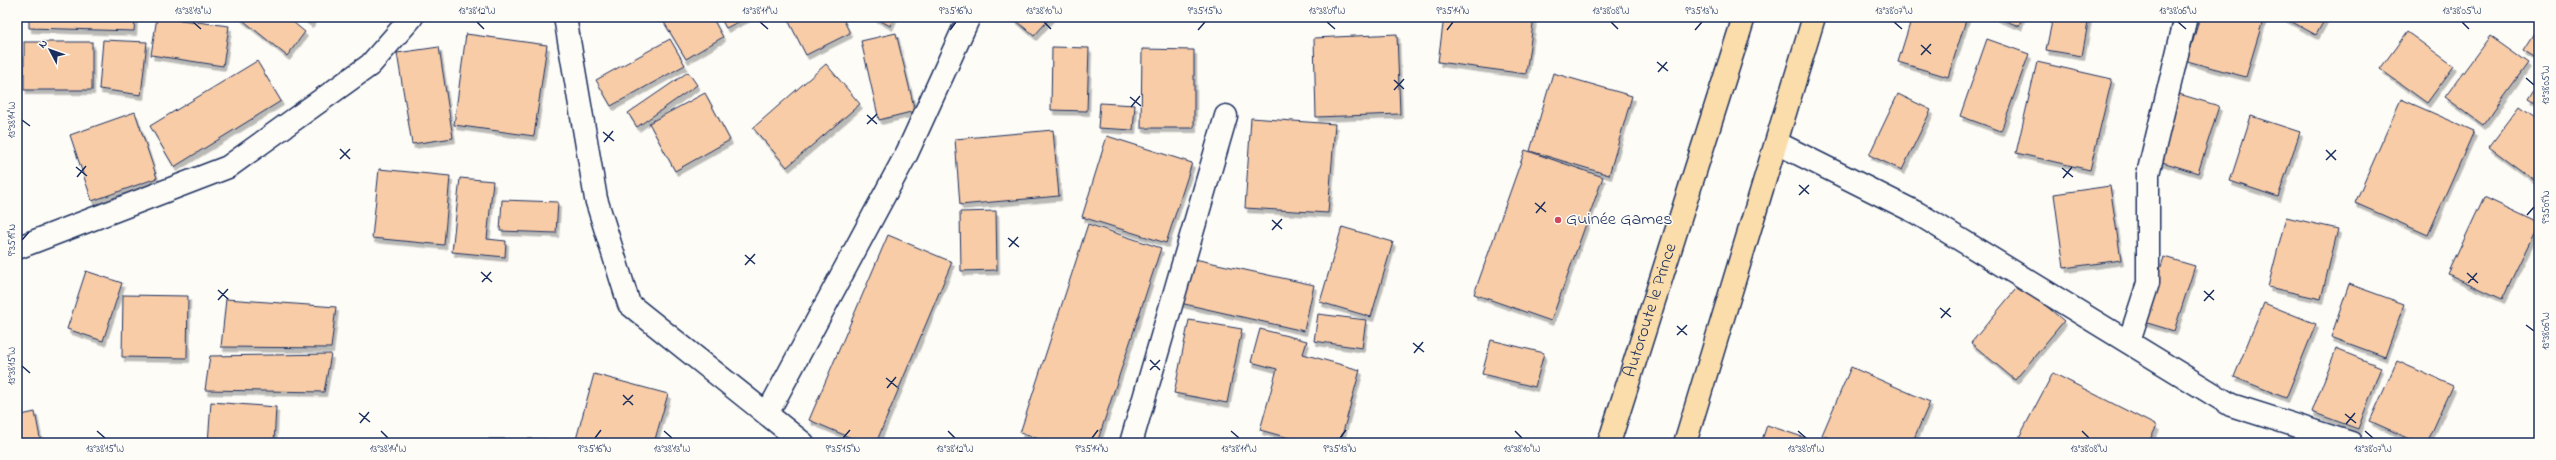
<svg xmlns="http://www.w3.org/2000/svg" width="2556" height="460" font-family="'Indie Flower',sans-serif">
<defs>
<filter id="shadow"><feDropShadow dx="2.5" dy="4.5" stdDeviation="0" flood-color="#0004"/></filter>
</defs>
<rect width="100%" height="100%" fill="#fdfcf7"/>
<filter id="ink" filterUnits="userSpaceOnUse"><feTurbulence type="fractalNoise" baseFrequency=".025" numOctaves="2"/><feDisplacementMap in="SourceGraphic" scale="8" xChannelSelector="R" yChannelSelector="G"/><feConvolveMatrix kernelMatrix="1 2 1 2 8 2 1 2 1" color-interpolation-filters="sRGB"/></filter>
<g filter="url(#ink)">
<g fill="#f8cca7" stroke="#1b2f5e" filter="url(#shadow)">
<polygon points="29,17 135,17 134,31 29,28"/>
<polygon points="157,17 229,26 223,66 151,55"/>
<polygon points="239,17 287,17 305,32 287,56"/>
<polygon points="302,17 315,17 310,23"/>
<polygon points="666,17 712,17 723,37 686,59 662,19"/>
<polygon points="720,17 748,17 726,28"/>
<polygon points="789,17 842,17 850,33 806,55 787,18"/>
<polygon points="874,17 894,17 890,26"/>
<polygon points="1012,17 1051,17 1034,36"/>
<polygon points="1444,17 1534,17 1526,74 1438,62"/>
<polygon points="1912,17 1967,17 1948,77 1898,62"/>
<polygon points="1995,17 2022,17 2019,26"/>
<polygon points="2053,17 2089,17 2082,56 2046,50"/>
<polygon points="2200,17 2264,17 2246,77 2187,61"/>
<polygon points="2283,17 2326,17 2316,35"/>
<polygon points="2539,25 2539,60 2523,50"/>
<polygon points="2407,32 2454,66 2427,103 2380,69"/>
<polygon points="896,33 915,111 879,120 861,41"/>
<polygon points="466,34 547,45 534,136 454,125"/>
<polygon points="1397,34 1400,114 1316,117 1314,38"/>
<polygon points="2490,36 2528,63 2483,125 2445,97"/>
<polygon points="670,39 685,65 611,106 596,80"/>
<polygon points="1987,39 2029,54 2001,131 1960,116"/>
<polygon points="103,40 147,42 141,95 99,89"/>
<rect x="24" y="42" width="68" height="48"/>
<polygon points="439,47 453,138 412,144 397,53"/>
<polygon points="1052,47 1089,48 1087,111 1051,110"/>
<polygon points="1142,49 1194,50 1194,128 1141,128"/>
<polygon points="257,61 281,101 174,167 150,126"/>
<polygon points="2037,62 2112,79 2090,170 2016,153"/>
<polygon points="826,64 860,104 787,167 753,128"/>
<polygon points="688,72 697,85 637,127 628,113"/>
<polygon points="1553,73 1632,96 1609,175 1530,151"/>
<polygon points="2539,83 2539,105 2529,99"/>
<polygon points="705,93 730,140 675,171 649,123"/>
<polygon points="1898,94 1931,110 1902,170 1869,155"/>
<polygon points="2179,94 2219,106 2198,173 2159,161"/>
<polygon points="2401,99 2474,131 2428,235 2355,203"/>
<polygon points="1100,103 1135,105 1133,130 1098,128"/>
<polygon points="2520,106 2539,120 2538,183 2489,147"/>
<polygon points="135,112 157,178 92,201 70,135"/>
<polygon points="2251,116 2300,132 2278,197 2230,181"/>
<polygon points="1251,118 1335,124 1328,213 1245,208"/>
<polygon points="1053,130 1059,196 960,205 955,139"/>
<polygon points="1107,136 1192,163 1166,243 1082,217"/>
<polygon points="1525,150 1603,177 1551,321 1474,294"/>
<polygon points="379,169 450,176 444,245 372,238"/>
<polygon points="460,178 493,181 487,239 506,241 505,257 452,252"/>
<polygon points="2110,186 2121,260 2064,268 2054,194"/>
<polygon points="2484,197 2539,223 2502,299 2448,274"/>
<polygon points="502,200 558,202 556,233 500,231"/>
<polygon points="996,211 997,270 961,271 960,212"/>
<polygon points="2286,217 2338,229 2321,299 2268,287"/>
<polygon points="1088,224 1161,248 1097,443 1052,443 1020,433"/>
<polygon points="1342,227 1393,242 1371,317 1320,302"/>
<polygon points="888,235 952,262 876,443 863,443 809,420"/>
<polygon points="2164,257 2195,266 2174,331 2144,322"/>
<polygon points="1190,258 1314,285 1304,331 1180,303"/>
<polygon points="86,271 122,283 103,341 67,329"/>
<polygon points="2020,284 2064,321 2015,380 1971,343"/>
<polygon points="2349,284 2404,304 2385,357 2331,337"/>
<polygon points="123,295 188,296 187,358 122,357"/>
<polygon points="226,299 336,307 331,348 221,347"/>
<polygon points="2264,303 2316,324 2286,398 2234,377"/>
<polygon points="1318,314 1366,320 1362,348 1314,341"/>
<polygon points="1189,320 1242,329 1227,403 1174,393"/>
<polygon points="1260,329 1307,341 1303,354 1360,370 1340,443 1307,443 1260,430 1277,369 1251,362"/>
<polygon points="1491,340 1544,353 1535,387 1482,374"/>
<polygon points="2336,349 2381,367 2358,429 2312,412"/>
<polygon points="331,354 324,392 205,390 210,356"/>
<polygon points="2397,361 2453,386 2427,443 2419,443 2370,421"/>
<polygon points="1851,367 1930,402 1912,443 1841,443 1822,435"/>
<polygon points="2053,373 2157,426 2148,443 2016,443"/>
<polygon points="594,374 668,394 654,443 575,443"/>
<polygon points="211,402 276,407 274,443 208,443"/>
<polygon points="35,412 41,443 17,443 17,416"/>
<polygon points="1767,425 1820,443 1761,443"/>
<rect x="489" y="439" width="58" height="4"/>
</g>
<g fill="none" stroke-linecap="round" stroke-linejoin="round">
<g stroke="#1b2f5e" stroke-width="25">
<g id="minor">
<polyline points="565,17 596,199 629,304 803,443"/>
<polyline points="1777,143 1917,213 2231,405 2351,443"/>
<polyline points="17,248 228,167 370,65 412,17"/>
<polyline points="2129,342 2148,283 2148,174 2186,17"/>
<polyline points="767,414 907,153 969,17"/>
<polyline points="1131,443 1226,116"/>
</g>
</g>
<g stroke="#1b2f5e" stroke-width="25">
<g id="primary">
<path id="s1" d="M1609,443l135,-426"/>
<polyline points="1685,443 1814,17"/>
</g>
</g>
<use href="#minor" stroke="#fdfcf7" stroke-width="22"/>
<use href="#primary" stroke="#faddab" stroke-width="22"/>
</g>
</g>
<path fill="none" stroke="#1b2f5e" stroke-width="1.5" d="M193,22l8,7M477,22l7,7M760,22l8,7M1044,22l7,7M1327,22l8,7M1611,22l7,7M1894,22l8,7M2178,22l8,7M2462,22l7,7M950,30l6,-8M1198,30l7,-8M1447,30l6,-8M1695,30l7,-8M1921,45l10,9M1921,55l10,-11M1657,62l11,9M1658,72l9,-10M2526,78l8,7M1394,80l10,9M1394,90l10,-11M1130,97l11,9M1131,107l9,-11M867,115l10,9M22,120l8,6M867,124l10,-10M603,132l11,9M604,142l9,-11M340,149l10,10M2326,150l10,10M340,159l10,-10M2326,160l10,-10M76,167l11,9M2062,168l11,9M77,177l9,-11M2063,178l9,-11M1799,185l10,9M1799,195l10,-10M1535,203l11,9M1536,213l9,-11M2527,215l7,-8M1272,220l10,9M1272,230l10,-11M1008,238l11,9M22,240l7,-8M1009,247l9,-10M745,255l10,9M745,265l10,-11M481,272l11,10M2467,273l11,10M482,282l9,-10M2468,283l9,-10M218,290l10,9M2204,291l10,9M218,300l10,-11M2204,301l10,-11M1940,308l11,9M1941,318l9,-10M2526,325l8,6M1677,326l10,9M1677,335l10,-10M1413,343l11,9M1414,353l9,-11M1150,360l10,10M22,366l8,7M1150,370l10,-10M886,378l11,9M887,388l9,-11M623,395l10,10M623,405l10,-10M359,413l11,9M2345,414l11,9M360,423l9,-11M2346,424l9,-11M97,431l8,7M381,431l7,7M664,431l8,7M948,431l7,7M1231,431l8,7M1515,431l7,7M1798,431l8,7M2082,431l7,7M2365,431l8,7M595,438l6,-8M843,438l7,-8M1092,438l6,-8M1340,438l6,-8"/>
<circle fill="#d1495b" stroke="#fdfcf7" stroke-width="1.5" cx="1558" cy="220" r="4"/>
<g text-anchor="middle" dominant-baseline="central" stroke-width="3" stroke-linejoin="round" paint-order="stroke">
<g font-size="18" fill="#1b2f5e" stroke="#fdfcf7" text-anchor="start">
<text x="1566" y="220">Guinée Games</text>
</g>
<g font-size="18" fill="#1b2f5e" stroke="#fdfcf7">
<text stroke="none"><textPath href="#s1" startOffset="139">Autoroute le Prince</textPath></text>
</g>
</g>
<rect width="2556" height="460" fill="none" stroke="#fdfcf7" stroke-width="44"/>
<g transform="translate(50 50) rotate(311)" stroke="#fdfcf7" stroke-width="3" paint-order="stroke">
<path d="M0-3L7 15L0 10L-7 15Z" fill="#1b2f5e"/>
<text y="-6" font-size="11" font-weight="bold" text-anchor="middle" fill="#1b2f5e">N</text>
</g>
<rect x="22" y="22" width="2512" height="416" fill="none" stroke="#1b2f5e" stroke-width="1.5"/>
<g font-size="10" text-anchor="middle" fill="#1b2f5e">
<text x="193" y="14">13°38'13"W</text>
<text x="477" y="14">13°38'12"W</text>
<text x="760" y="14">13°38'11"W</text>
<text x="956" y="14">9°35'16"N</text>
<text x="1044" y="14">13°38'10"W</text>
<text x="1205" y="14">9°35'15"N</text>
<text x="1327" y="14">13°38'09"W</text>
<text x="1453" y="14">9°35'14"N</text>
<text x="1611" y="14">13°38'08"W</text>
<text x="1702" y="14">9°35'13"N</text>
<text x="1894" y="14">13°38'07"W</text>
<text x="2178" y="14">13°38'06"W</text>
<text x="2462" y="14">13°38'05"W</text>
<text transform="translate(2545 85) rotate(-90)" y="4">13°38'05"W</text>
<text transform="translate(11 120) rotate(-90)" y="4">13°38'14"W</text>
<text transform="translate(2545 207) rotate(-90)" y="4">9°35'09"N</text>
<text transform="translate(11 240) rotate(-90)" y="4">9°35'19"N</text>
<text transform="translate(2545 331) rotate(-90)" y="4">13°38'06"W</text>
<text transform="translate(11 366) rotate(-90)" y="4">13°38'15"W</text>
<text x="105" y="452">13°38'15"W</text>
<text x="388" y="452">13°38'14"W</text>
<text x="595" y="452">9°35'16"N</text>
<text x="672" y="452">13°38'13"W</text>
<text x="843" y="452">9°35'15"N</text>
<text x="955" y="452">13°38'12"W</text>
<text x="1092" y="452">9°35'14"N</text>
<text x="1239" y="452">13°38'11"W</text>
<text x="1340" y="452">9°35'13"N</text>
<text x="1522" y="452">13°38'10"W</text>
<text x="1806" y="452">13°38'09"W</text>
<text x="2089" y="452">13°38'08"W</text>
<text x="2373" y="452">13°38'07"W</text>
</g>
</svg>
